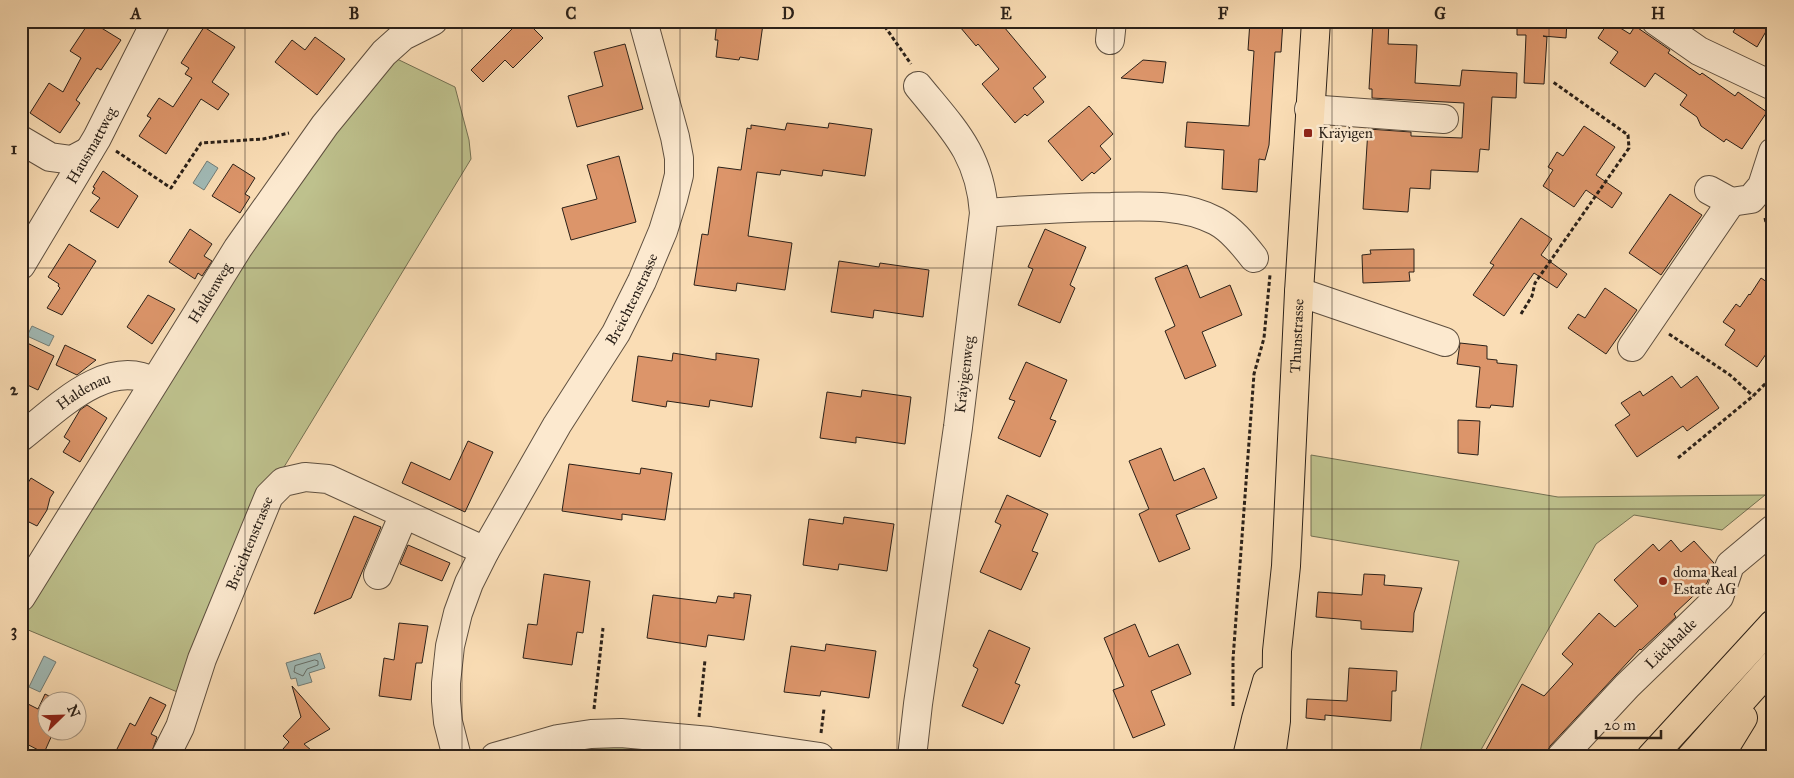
<svg xmlns="http://www.w3.org/2000/svg" width="1794" height="778" font-family="'IM FELL Great Primer',serif">
<rect width="100%" height="100%" fill="#faddb5"/>
<filter id="stains"><feTurbulence type="fractalNoise" baseFrequency=".004" numOctaves="4"/><feColorMatrix values="0 0 0 0 .2 0 0 0 0 .09 0 0 0 0 .02 0 0 0 .5 -.17"/></filter>
<radialGradient id="worn" r=".72"><stop offset=".6" stop-color="#630" stop-opacity="0"/><stop offset="1" stop-color="#630" stop-opacity=".3"/></radialGradient>
<g fill="#bec18d" stroke="#747153">
<polygon points="395,58 455,87 469,140 471,159 267,495 187,696 21,627 21,618 177,365 349,106"/>
<polygon points="1311,455 1558,497 1765,495 1722,530 1634,515 1596,544 1477,757 1419,757 1459,561 1311,536"/>
<polygon points="555,742 695,745 696,757 509,757"/>
</g>
<g fill="#a1bab6" stroke="#727d77">
<polygon points="207,161 218,168 204,190 193,183"/>
<polygon points="32,326 54,336 49,346 27,336"/>
<polygon points="320,653 325,668 309,673 312,682 298,686 296,678 291,679 286,663"/>
<polygon points="44,656 56,662 40,692 29,687"/>
</g>
<g fill="none" stroke-linecap="round" stroke-linejoin="round">
<polygon stroke="#666e68" stroke-width="1" points="315,660 318,661 318,665 307,669 303,676 294,672 295,666"/>
</g>
<g fill="#dc956a" stroke="#2b2119">
<polygon points="90,21 121,40 101,70 97,68 76,100 80,103 60,133 30,113 49,83 63,92 81,58 70,51"/>
<polygon points="520,21 526,21 543,38 513,68 505,60 483,82 471,70"/>
<polygon points="717,21 739,21 763,24 758,60 740,57 739,60 716,57 718,40 715,40"/>
<polygon points="955,21 999,21 1046,77 1033,88 1044,102 1027,116 1025,114 1015,123 982,84 999,69 978,44 976,46"/>
<polygon points="1250,21 1283,21 1281,52 1275,52 1269,145 1265,160 1259,159 1257,192 1222,189 1224,150 1185,147 1187,122 1249,126 1254,51 1248,50"/>
<polygon points="1373,21 1389,21 1388,44 1417,45 1415,83 1460,86 1462,70 1517,73 1516,98 1492,97 1489,150 1480,149 1478,172 1431,170 1430,189 1410,188 1408,212 1363,209 1368,129 1411,132 1411,136 1462,138 1464,103 1372,98 1372,89 1369,89"/>
<polygon points="1517,21 1567,21 1566,38 1543,36 1547,37 1544,84 1524,83 1526,35 1517,35"/>
<polygon points="1609,21 1630,34 1635,26 1670,50 1668,53 1700,75 1702,73 1735,96 1738,92 1767,112 1742,149 1726,139 1724,142 1701,126 1697,117 1680,105 1687,95 1655,73 1645,87 1610,63 1618,52 1598,38"/>
<polygon points="1740,21 1772,21 1757,47 1733,32"/>
<polygon points="204,27 235,47 212,82 229,94 218,110 201,99 166,154 139,136 151,118 147,116 159,98 173,107 192,78 185,74 189,68 181,63"/>
<polygon points="315,37 345,59 317,95 275,62 292,40 305,50"/>
<polygon points="625,44 643,109 577,127 568,96 603,86 594,52"/>
<polygon points="1143,60 1166,62 1163,83 1121,78"/>
<polygon points="1089,106 1113,134 1100,146 1111,159 1094,174 1092,172 1082,181 1048,141"/>
<polygon points="787,123 828,128 829,123 872,129 865,176 823,170 822,176 781,170 780,175 757,172 748,236 792,243 785,290 737,283 736,291 694,285 702,234 708,235 718,167 741,170 747,128 751,129 751,125 785,130"/>
<polygon points="1584,126 1615,147 1596,175 1622,193 1612,208 1586,190 1574,207 1543,186 1553,170 1548,167 1557,152 1563,156"/>
<polygon points="619,156 636,222 571,240 562,208 597,199 587,165"/>
<polygon points="233,164 255,178 245,194 250,197 240,213 212,196"/>
<polygon points="103,171 138,196 118,228 90,211 100,198 92,193 95,188 93,187"/>
<polygon points="1670,194 1702,215 1661,275 1629,253"/>
<polygon points="1521,218 1552,239 1541,255 1567,274 1557,288 1534,273 1504,316 1473,295 1494,265 1490,263"/>
<polygon points="190,229 212,244 204,256 212,261 202,276 198,273 195,279 169,262"/>
<polygon points="1045,229 1086,247 1070,285 1075,288 1060,323 1018,305 1033,269 1028,267"/>
<polygon points="69,244 96,261 62,315 47,308 60,288 58,286 59,284 48,277"/>
<polygon points="1414,249 1414,272 1409,272 1410,281 1363,283 1362,255 1371,254 1370,250"/>
<polygon points="839,261 879,267 880,263 929,270 923,317 874,310 873,318 831,312"/>
<polygon points="1187,265 1200,298 1230,285 1242,315 1202,332 1216,366 1185,379 1165,331 1175,326 1155,278"/>
<polygon points="1761,278 1773,286 1773,344 1757,367 1725,345 1735,330 1723,322 1736,304 1740,307 1749,294 1750,295"/>
<polygon points="1605,288 1637,310 1606,354 1568,328 1578,314 1585,318"/>
<polygon points="148,295 175,309 152,344 127,327"/>
<polygon points="21,340 54,356 38,390 21,382"/>
<polygon points="1460,343 1487,346 1487,359 1497,360 1497,363 1517,365 1513,407 1491,405 1490,408 1476,407 1480,367 1457,364"/>
<polygon points="65,345 96,360 77,375 56,365"/>
<polygon points="673,353 716,360 716,353 759,359 752,407 710,400 709,407 667,401 666,407 632,401 638,356 672,361"/>
<polygon points="1026,362 1067,380 1050,419 1056,421 1040,457 998,438 1015,401 1009,399"/>
<polygon points="1672,376 1681,388 1697,376 1719,408 1687,431 1683,426 1637,457 1615,425 1630,415 1621,403 1640,391 1643,396"/>
<polygon points="862,390 911,397 905,444 856,437 856,443 820,438 827,392 861,397"/>
<polygon points="87,405 107,418 80,462 63,452 70,441 64,437 80,410"/>
<polygon points="1458,420 1480,421 1478,455 1458,453"/>
<polygon points="468,441 493,452 465,512 402,483 411,462 450,480"/>
<polygon points="1161,448 1174,481 1204,468 1217,498 1176,515 1190,549 1159,562 1139,514 1149,509 1129,461"/>
<polygon points="569,464 640,474 641,468 672,473 665,520 622,514 622,520 562,511"/>
<polygon points="31,478 54,492 50,498 47,510 37,526 21,518 21,494"/>
<polygon points="1007,495 1048,514 1032,551 1038,553 1021,590 980,572 1001,525 995,522"/>
<polygon points="354,516 381,527 351,598 314,614"/>
<polygon points="844,517 894,524 887,571 839,564 838,570 803,565 809,519 843,524"/>
<polygon points="1671,540 1681,552 1694,541 1714,563 1707,583 1674,614 1676,617 1641,650 1640,649 1616,675 1550,746 1545,757 1482,757 1522,684 1544,696 1573,664 1562,654 1599,613 1615,627 1638,606 1614,580 1653,544 1659,551"/>
<polygon points="408,545 450,563 442,581 400,564"/>
<polygon points="544,574 590,581 583,633 577,632 572,665 523,658 528,624 537,625"/>
<polygon points="1364,574 1385,575 1384,585 1422,588 1414,613 1413,632 1361,629 1361,621 1316,617 1318,592 1362,595"/>
<polygon points="734,593 751,595 744,640 708,635 706,647 647,638 653,595 716,603 718,596 734,598"/>
<polygon points="399,623 428,626 422,663 416,663 411,700 379,696 384,658 394,660"/>
<polygon points="1135,624 1149,657 1178,644 1191,674 1151,691 1165,725 1133,738 1113,690 1124,686 1104,638"/>
<polygon points="989,630 1030,648 1015,683 1020,685 1003,724 962,706 978,669 973,666"/>
<polygon points="826,644 876,651 869,698 821,691 820,696 784,692 791,646 825,651"/>
<polygon points="1349,668 1397,671 1396,691 1392,691 1391,721 1325,715 1325,720 1306,718 1307,699 1347,701"/>
<polygon points="292,686 330,729 304,744 319,757 292,757 283,749 289,742 283,736 301,717"/>
<polygon points="45,694 57,700 48,700 48,730 64,730 60,739 52,735 44,753 21,741 21,713 26,703 38,709"/>
<polygon points="150,697 166,705 151,734 157,737 150,757 113,757 130,723 135,726"/>
</g>
<g fill="none" stroke-linecap="round" stroke-linejoin="round">
<g stroke="#5f5040" stroke-width="30">
<g id="minor">
<polyline points="1656,21 1699,51 1773,86"/>
<polyline points="1110,40 1112,21"/>
<polyline points="1309,109 1444,119"/>
<polyline points="21,140 50,157 72,160 89,151"/>
<polyline points="1709,190 1731,202 1751,199 1762,186 1773,152"/>
<path d="M984,213c43,-3 84,-6 127,-6 34,-1 73,-3 105,14 15,8 27,23 38,37"/>
<path id="s1" d="M21,265l76,-127 59,-117"/>
<polyline points="1299,292 1445,342"/>
<polyline points="1632,347 1731,202"/>
<path id="s2" d="M21,437c35,-27 86,-81 133,-55"/>
<polyline points="378,575 404,514"/>
<path id="s3" d="M21,597l217,-349 87,-123 59,-72 19,-17 30,-15"/>
<path id="s4" d="M165,757l15,-30 22,-68 67,-163 14,-14 22,-5 23,2 157,72"/>
<path id="s5" d="M457,757l-9,-35 -2,-21v-18l4,-37 8,-33 11,-30 16,-32 72,-126 59,-92 26,-52 21,-50 10,-32 6,-24v-17l-4,-21 -32,-116"/>
<polyline points="495,757 558,739 591,734 621,733 710,741 820,757"/>
<path id="s6" d="M912,757l6,-53 40,-277 26,-214c-4,-59 -31,-84 -66,-127"/>
<path id="s7" d="M1561,757l66,-71 92,-89 11,-32 43,-36"/>
</g>
</g>
<g stroke="#2b2119" stroke-width="30">
<g id="major">
<polyline points="1247,757 1256,719 1267,681"/>
<path id="s8" d="M1271,757l5,-36 1,-70 9,-85 13,-274 17,-271"/>
</g>
</g>
<g stroke="#2b2119" stroke-width="30">
<g id="highway">
<polyline points="1651,757 1773,624"/>
<polyline points="1691,757 1773,665"/>
<polyline points="1719,757 1743,718"/>
</g>
</g>
<g stroke="#2b2119" stroke-width="3" stroke-dasharray="4 2.5" stroke-linecap="butt">
<polyline points="881,21 911,64"/>
<polyline points="116,151 171,188 201,143 263,139 289,133"/>
<polyline points="1765,218 1769,235 1773,237"/>
<polyline points="1521,314 1532,296 1535,283 1629,148 1628,135 1553,82"/>
<polyline points="1669,334 1730,375 1753,396"/>
<polyline points="1678,458 1753,396 1773,376"/>
<polyline points="1233,706 1233,659 1254,374 1264,338 1270,275"/>
<polyline points="594,709 603,628"/>
<polyline points="699,717 705,660"/>
<polyline points="821,733 824,709"/>
<polyline points="1201,757 1225,751"/>
</g>
<use href="#minor" stroke="#fce9cf" stroke-width="28"/>
<use href="#major" stroke="#faddb5" stroke-width="28"/>
<use href="#highway" stroke="#faddb5" stroke-width="28"/>
</g>
<path fill="none" stroke="#2b2119" stroke-width="1" stroke-opacity="0.55" d="M245,21v736M462,21v736M680,21v736M897,21v736M1114,21v736M1332,21v736M1549,21v736M21,268h1752M21,509h1752"/>
<g fill="#8f2418" stroke="#fce9cf" stroke-width="2">
<rect x="1303" y="128" width="10" height="10" rx="2.5"/>
<circle cx="1663" cy="581" r="5"/>
</g>
<g text-anchor="middle" dominant-baseline="central" stroke-width="5" stroke-linejoin="round" paint-order="stroke">
<g font-size="15" fill="#2b2119" stroke="#fce9cf" text-anchor="start">
<text x="1318" y="133">Kräyigen</text>
<text x="1673" y="572">doma Real<tspan x="1673" dy="17">Estate AG</tspan></text>
</g>
<g font-size="15" fill="#2b2119" stroke="#fce9cf">
<text stroke="none"><textPath href="#s1" startOffset="139">Hausmattweg</textPath></text>
<text stroke="none"><textPath href="#s3" startOffset="358">Haldenweg</textPath></text>
<text stroke="none"><textPath href="#s5" startOffset="506">Breichtenstrasse</textPath></text>
<text stroke="none"><textPath href="#s8" startOffset="422">Thunstrasse</textPath></text>
<text stroke="none"><textPath href="#s6" startOffset="386">Kräyigenweg</textPath></text>
<text stroke="none"><textPath href="#s2" startOffset="78">Haldenau</textPath></text>
<text stroke="none"><textPath href="#s4" startOffset="230">Breichtenstrasse</textPath></text>
<text stroke="none"><textPath href="#s7" startOffset="158">Lückhalde</textPath></text>
</g>
</g>
<rect width="1794" height="778" fill="none" stroke="#faddb5" stroke-width="55"/>
<g transform="translate(62 716) rotate(67)"><circle r="24" fill="#fce9cf" stroke="#a89986"/>
<path d="M0-4L9 19L0 12L-9 19Z" fill="#8f2418"/>
<text y="-8" font-size="14" font-weight="bold" text-anchor="middle" fill="#2b2119">N</text>
</g>
<path d="M1596 730v8h65v-8" fill="none" stroke="#2b2119" stroke-width="2.5"/>
<text x="1604" y="730" font-size="15" fill="#2b2119" stroke="#fce9cf" stroke-width="4" paint-order="stroke">20 m</text>
<rect x="28" y="28" width="1738" height="722" fill="none" stroke="#2b2119" stroke-width="2"/>
<g font-size="16" text-anchor="middle" font-weight="bold" fill="#2b2119">
<text x="136" y="19">A</text>
<text x="354" y="19">B</text>
<text x="571" y="19">C</text>
<text x="788" y="19">D</text>
<text x="1006" y="19">E</text>
<text x="1223" y="19">F</text>
<text x="1440" y="19">G</text>
<text x="1658" y="19">H</text>
<text x="14" y="154">1</text>
<text x="14" y="395">2</text>
<text x="14" y="636">3</text>
</g>
<rect width="100%" height="100%" filter="url(#stains)"/>
<rect width="100%" height="100%" fill="url(#worn)"/>
</svg>
